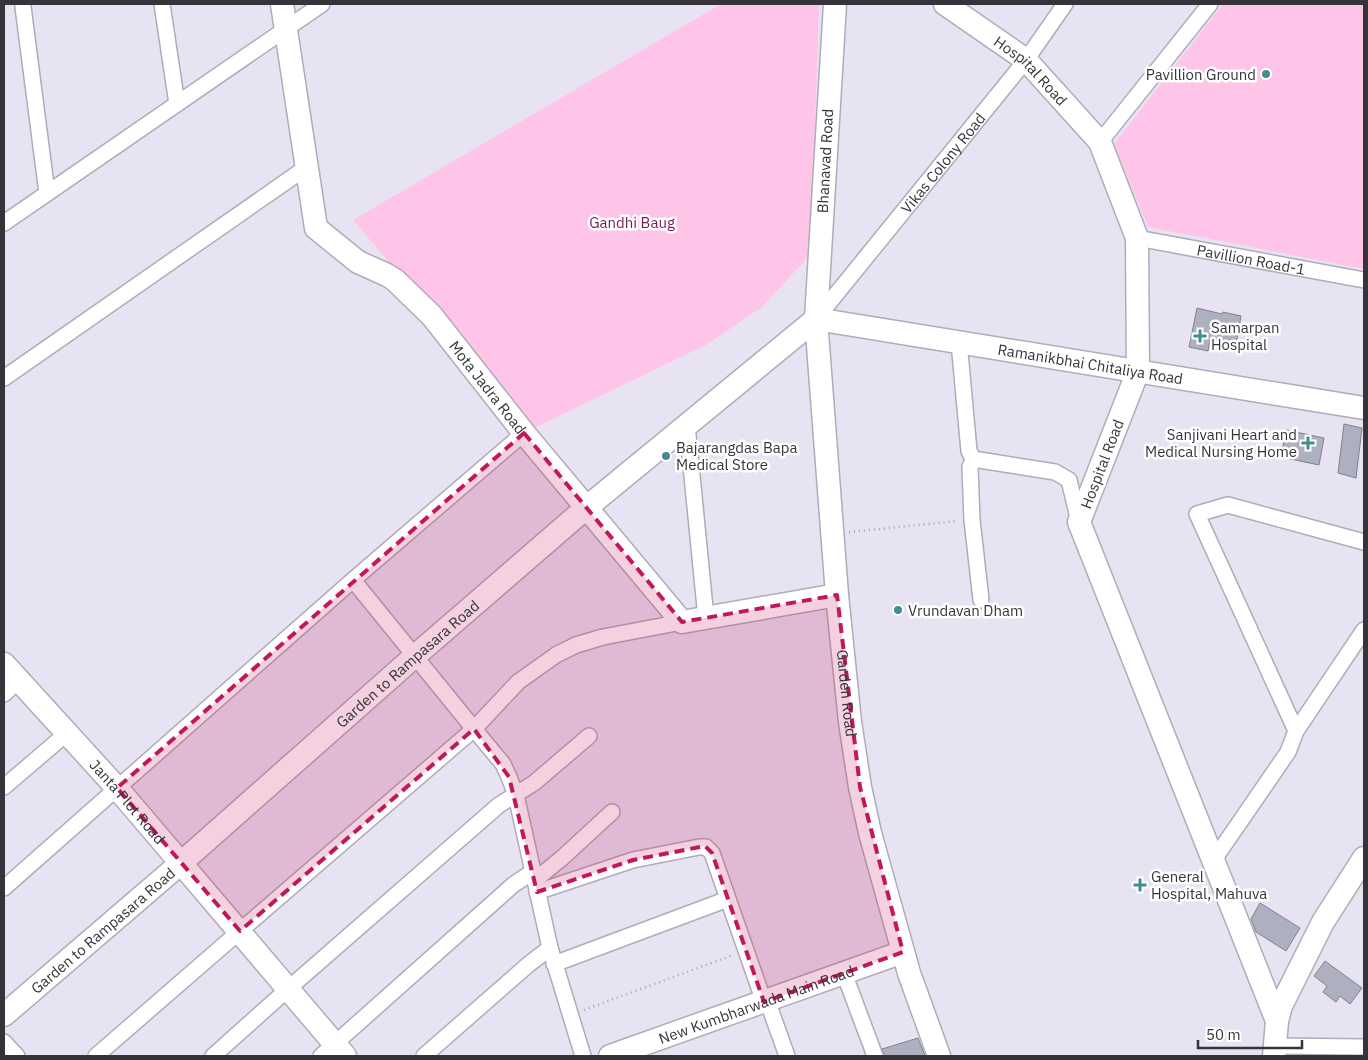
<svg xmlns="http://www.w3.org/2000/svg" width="1368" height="1060" font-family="'IBM Plex Sans',sans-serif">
<rect width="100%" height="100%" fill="#e8e3f3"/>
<g fill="#ffc5e9">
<polygon points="721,4 819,4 811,254 762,307 706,345 532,429 353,220"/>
<polygon points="1223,4 1364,4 1364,269 1148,227 1114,144"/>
</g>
<g fill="#aeb0bf" stroke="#808290">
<polygon points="1197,308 1222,314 1223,312 1241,316 1236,345 1210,340 1208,351 1189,347"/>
<polygon points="1344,424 1362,428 1356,478 1338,473"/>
<polygon points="1286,430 1324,438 1319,465 1281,457"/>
<polygon points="1260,903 1300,928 1286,951 1256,932 1251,919"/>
<polygon points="1325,961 1362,988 1350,1004 1340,996 1336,1002 1323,992 1327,986 1314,976"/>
<polygon points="918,1038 925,1056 884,1056 882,1049"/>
</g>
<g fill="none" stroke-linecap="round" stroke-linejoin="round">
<g stroke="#b0abba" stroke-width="18">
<g id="street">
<polyline points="162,4 177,104"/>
<polyline points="23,7 47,193"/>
<polyline points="1100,142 1210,4"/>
<polyline points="4,223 322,4"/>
<path id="s1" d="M1137,238l227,42"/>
<path id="s2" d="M816,319l210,-259 39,-56"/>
<polyline points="959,342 969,451 973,459 1055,472 1069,480 1079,522"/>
<polyline points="4,378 307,167"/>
<polyline points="687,425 706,618"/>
<polyline points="973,459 970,467 972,520 981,600"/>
<polyline points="353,580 474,729 518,682 556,655 576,645 603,637 682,622"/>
<polyline points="4,694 19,680"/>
<polyline points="1296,731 1197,514 1228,505 1364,542"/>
<polyline points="4,787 67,733"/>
<polyline points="1213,861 1288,752 1296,731 1364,630"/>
<polyline points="535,880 562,858 612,812"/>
<polyline points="4,888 353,580 524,433"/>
<polyline points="537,892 633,860 699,847 706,847 712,853 764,1002"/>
<polyline points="554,964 728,899"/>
<polyline points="844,973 875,1056"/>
<polyline points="767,1000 787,1056"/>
<polyline points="4,1042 17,1056"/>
<polyline points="1274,1046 1364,1047"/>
<polyline points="96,1056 240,931 474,729 503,764 509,777 516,795 550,948 583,1056"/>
<polyline points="213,1056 288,989 499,805 534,783 589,736"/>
<polyline points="321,1056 494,902 513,885 532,872"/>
<polyline points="424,1056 529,964 550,948"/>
</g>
</g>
<g stroke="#b0abba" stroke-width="25">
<g id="secondary">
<path id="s3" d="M282,4l34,224 42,34 29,13 8,5 37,36 92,117 158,189 155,-27"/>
<path id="s4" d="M835,4l-19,315 21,276 13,127 10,65 10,46 39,140 30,83"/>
<path id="s5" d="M945,4l81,56 74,82 37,96 1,133 -59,151 198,499 -3,35"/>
<path id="s6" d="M816,319l548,89"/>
<path id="s7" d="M4,664l113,124 228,268"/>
<path id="s8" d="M4,1015l177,-152 234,-207 171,-148 230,-189"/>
<polyline points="1277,1021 1281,1006 1323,922 1364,858"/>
<path id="s9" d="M610,1056l293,-104"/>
</g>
</g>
<g stroke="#a5a1ad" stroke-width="2.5" stroke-dasharray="1 4" stroke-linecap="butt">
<polyline points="849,532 958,521"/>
<polyline points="584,1010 733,955"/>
</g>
<use href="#street" stroke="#fff" stroke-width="15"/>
<use href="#secondary" stroke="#fff" stroke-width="22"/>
</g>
<path fill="#c2185b" fill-opacity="0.2" stroke="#c2185b" stroke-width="4" stroke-dasharray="10 6" stroke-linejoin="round" d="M524,433l158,189 155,-27 23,192 43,165 -139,50 -52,-149 -7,-7 -72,14 -96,32 -28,-115 -35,-48 -234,202 -123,-143z"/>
<g fill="#448c8f" stroke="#fff" stroke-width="2">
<circle cx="1266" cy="74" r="5"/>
<path d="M1197.5 328.5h5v5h5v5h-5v5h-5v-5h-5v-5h5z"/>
<path d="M1305.5 435.5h5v5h5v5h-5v5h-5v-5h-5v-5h5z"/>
<circle cx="666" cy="456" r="5"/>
<circle cx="898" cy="610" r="5"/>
<path d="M1137.5 877.5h5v5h5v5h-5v5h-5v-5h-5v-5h5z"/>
</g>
<g text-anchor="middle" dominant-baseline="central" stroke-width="5" stroke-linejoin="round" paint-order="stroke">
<g font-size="15" fill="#36343a" stroke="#fff">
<text stroke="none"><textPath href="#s5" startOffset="109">Hospital Road</textPath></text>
<text transform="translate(825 161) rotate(-87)">Bhanavad Road</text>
<text stroke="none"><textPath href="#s2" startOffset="201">Vikas Colony Road</textPath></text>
<text stroke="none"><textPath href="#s1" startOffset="116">Pavillion Road-1</textPath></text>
<text stroke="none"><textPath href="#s6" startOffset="278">Ramanikbhai Chitaliya Road</textPath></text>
<text stroke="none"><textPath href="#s3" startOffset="464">Mota Jadra Road</textPath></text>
<text transform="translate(1102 464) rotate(-69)">Hospital Road</text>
<text stroke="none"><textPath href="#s8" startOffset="535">Garden to Rampasara Road</textPath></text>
<text stroke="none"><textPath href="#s4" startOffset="691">Garden Road</textPath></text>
<text stroke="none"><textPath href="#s7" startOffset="185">Janta Plot Road</textPath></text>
<text stroke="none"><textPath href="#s8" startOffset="130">Garden to Rampasara Road</textPath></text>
<text stroke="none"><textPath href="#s9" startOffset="155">New Kumbharwada Main Road</textPath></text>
</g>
<g font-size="15" fill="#36343a" stroke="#fff" text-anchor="start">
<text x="1256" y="74" text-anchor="end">Pavillion Ground</text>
<text x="1211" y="327">Samarpan<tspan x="1211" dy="17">Hospital</tspan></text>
<text x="1297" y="434" text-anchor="end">Sanjivani Heart and<tspan x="1297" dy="17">Medical Nursing Home</tspan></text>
<text x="676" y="447">Bajarangdas Bapa<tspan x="676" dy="17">Medical Store</tspan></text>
<text x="908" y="610">Vrundavan Dham</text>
<text x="1151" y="876">General<tspan x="1151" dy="17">Hospital, Mahuva</tspan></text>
</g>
<g font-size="15" fill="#77185e" stroke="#fff">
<text x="632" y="222">Gandhi Baug</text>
</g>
</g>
<rect width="1368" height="1060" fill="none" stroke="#36343a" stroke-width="10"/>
<path d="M1198 1040v8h104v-8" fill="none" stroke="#36343a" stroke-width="2.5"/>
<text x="1206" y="1040" font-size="15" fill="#36343a" stroke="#ffffff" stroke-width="4" paint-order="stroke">50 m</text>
</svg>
